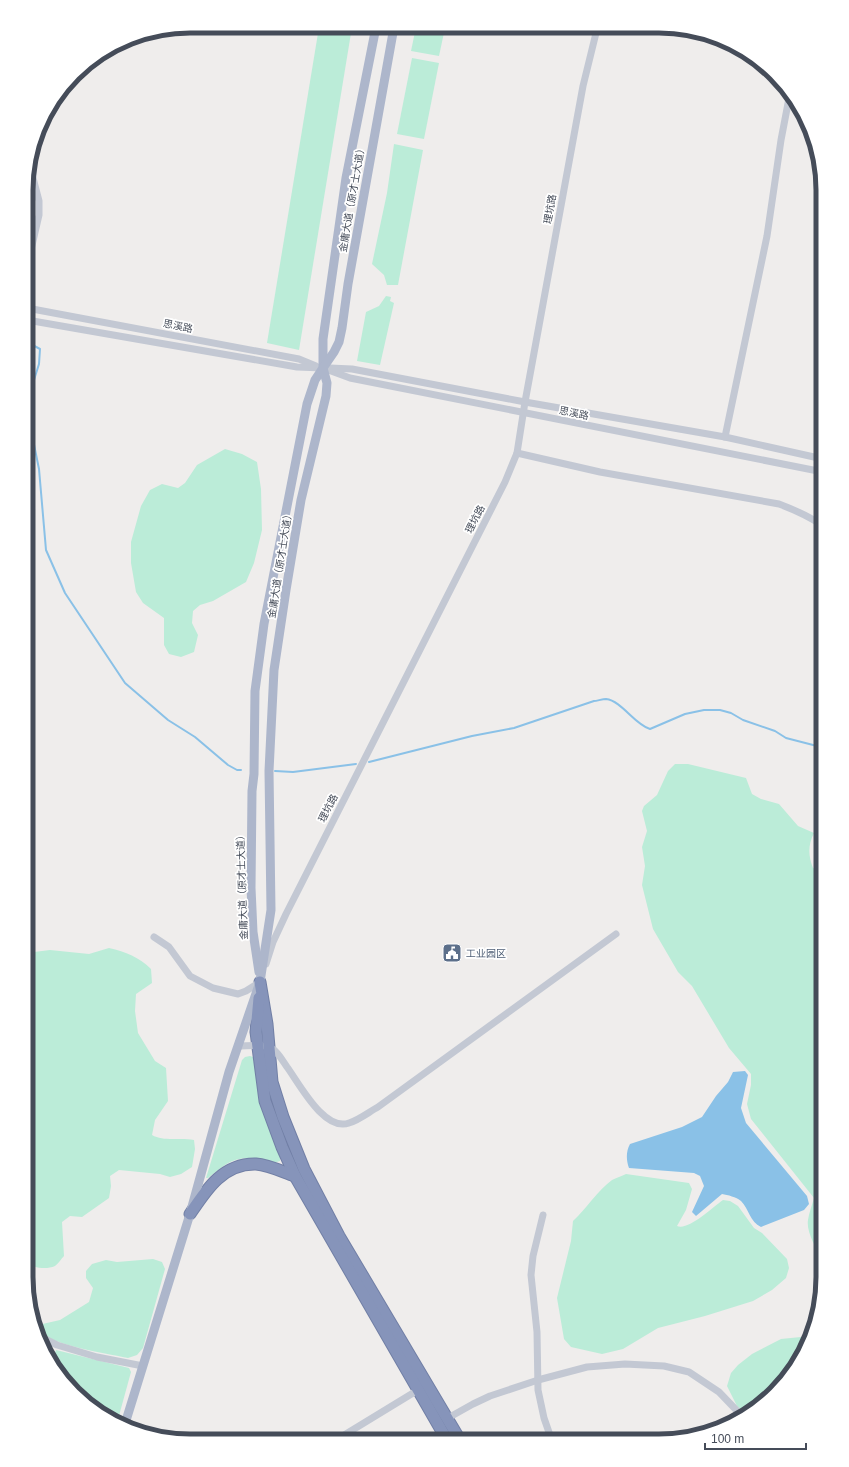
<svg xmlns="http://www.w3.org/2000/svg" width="849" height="1467" font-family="Arial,'Noto Sans SC',sans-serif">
<rect width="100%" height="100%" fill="#efedec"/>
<g fill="#bbecd8">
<polygon points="319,27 352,27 299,350 267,343"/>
<polygon points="416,27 445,28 439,56 411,51"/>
<polygon points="412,58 439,63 424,139 397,134"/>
<polygon points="394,144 423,150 398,285 387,285 384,275 372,264 387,193"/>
<polygon points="386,296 391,297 390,301 394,303 380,365 357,361 366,312 379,306"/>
<polygon points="225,449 242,454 257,462 261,489 262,530 254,563 246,582 213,601 200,605 193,611 192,623 198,635 194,652 181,657 169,654 164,645 164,618 143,603 136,592 131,563 131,542 141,506 150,490 162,484 178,488 185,483 197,465"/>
<path d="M675,764h13l58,14 6,16 9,5 18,5 19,22 16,7c-6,12 -6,22 -1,35l10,4v386c-7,-8 -17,-27 -15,-38 1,-7 4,-15 6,-22l-63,-79 -4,-15 4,-19v-11l-22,-26 -37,-62 -14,-14 -25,-43 -11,-44 3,-19 -3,-19 5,-16 -5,-20 2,-5 13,-11 11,-24z"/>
<path d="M109,948c17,4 30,9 42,21l1,14 -16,11 -1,17 3,22 17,28 11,7 2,33 -13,19 -3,15c12,7 28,2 42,5l1,9 -3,18 -11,7 -11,3 -10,-3 -41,-4 -9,6 1,10 -2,12 -27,19 -12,-1 -8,6 2,34c-3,3 -6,8 -9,10 -9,4 -22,2 -29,-4v-309l24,-3 39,4z"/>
<path d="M250,1056l3,1 3,17 24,83v4c-7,3 -14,0 -21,-2 -25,-4 -33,5 -51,19h-2l36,-118 3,-3z"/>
<path d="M626,1174l63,9 3,6 -6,21 -9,16c11,5 36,-19 46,-26l7,1 8,5 16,22 8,5 25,26 2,9 -3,10 -14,12 -19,11 -48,15 -47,12 -35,21 -21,5 -31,-7 -7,-8 -7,-41 14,-57 2,-20c13,-12 25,-31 39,-41 4,-2 10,-4 14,-6z"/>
<path d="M153,1259l9,3 3,7 -22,79 -6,7 -9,3c-27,-6 -72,-11 -93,-29l3,-4 22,-5 29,-18 4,-14 -7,-10v-7l6,-7 14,-4 11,2z"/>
<polygon points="811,1336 789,1377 759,1407 746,1414 737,1406 727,1386 731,1373 738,1365 752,1354 781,1339"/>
<polygon points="56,1350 129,1368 131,1372 117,1423 90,1407 54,1368 52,1362"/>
</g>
<path fill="#8ac1e7" d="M745,1071l3,4 -7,33 5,15 61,73 2,8 -5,6 -43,17c-11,-5 -12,-18 -20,-26 -5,-4 -13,-6 -19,-7l-26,22 -4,-4 12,-26 -4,-10 -6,-3 -65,-5c-3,-8 -3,-17 1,-24l52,-17 20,-10 14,-21 12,-14 5,-10z"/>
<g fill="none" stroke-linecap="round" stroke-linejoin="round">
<g stroke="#8ac1e7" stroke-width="2">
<polyline points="27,342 40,349 39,364 28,399 30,425 39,469 46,550 65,593 125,683 168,720 195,737 228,765 237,770 241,770"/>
<path d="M369,762l103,-26 42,-8 80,-27c3,0 8,-2 12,-2 16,2 28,25 44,30l35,-15 19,-4h16l11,3 12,7 32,11 11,7 31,8h6"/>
<polyline points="275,771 293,772 356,764"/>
</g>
<g stroke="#717fa5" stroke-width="13">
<g id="highway">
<polyline points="260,982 267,1024 272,1082 283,1117 304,1169 339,1236 460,1440"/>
<polyline points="259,998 256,1032 265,1101 282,1147 295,1176 447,1440"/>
<path d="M190,1214c16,-24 33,-51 66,-50 13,1 27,8 39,12"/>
</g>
</g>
<g stroke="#c3c8d3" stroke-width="7">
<polyline points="666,29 730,42"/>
<polyline points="27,267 39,215 39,201 33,178 33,153 40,126 47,111"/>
<polyline points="27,308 299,359 316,366"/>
<polyline points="27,320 297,367 323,368 350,378 823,472"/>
<polyline points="330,368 352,369 525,402 725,437 823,459"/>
<polyline points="725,437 767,236 781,140 790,93"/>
<path d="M517,453l83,19 179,32c16,6 30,12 44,22"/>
<polyline points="154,937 169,947 190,976 213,988 238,994 246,991 260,982 261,980"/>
<polyline points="266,964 273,942 286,914 505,482 517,453 525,402 583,86 597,29"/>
<path d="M238,1046c9,0 21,-2 31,1 8,3 13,13 18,20 12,16 37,65 62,56 10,-3 20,-11 29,-16l238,-173"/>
<polyline points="543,1215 533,1256 531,1275 537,1332 538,1390 544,1418 552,1441"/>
<polyline points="37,1335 57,1345 97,1357 143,1366"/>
<polyline points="448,1418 473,1404 490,1396 538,1380 587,1367 625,1364 664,1366 689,1372 719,1392 742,1416"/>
<polyline points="336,1440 418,1390"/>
</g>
<g stroke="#adb6cb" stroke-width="9">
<polyline points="259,972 253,932 251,888 252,791 254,774 255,691 264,624 307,404 315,380 323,368 323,339 346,178 376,27"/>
<polyline points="124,1427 190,1214 229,1072 260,982 271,910 269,771 274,670 286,590 301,500 326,396 327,383 323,368 334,352 339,342 342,328 348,284 394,27"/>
</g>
<use href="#highway" stroke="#8694ba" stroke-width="11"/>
</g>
<defs>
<g id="civic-square" transform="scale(1)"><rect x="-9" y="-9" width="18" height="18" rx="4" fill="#5c6f8a" stroke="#fff"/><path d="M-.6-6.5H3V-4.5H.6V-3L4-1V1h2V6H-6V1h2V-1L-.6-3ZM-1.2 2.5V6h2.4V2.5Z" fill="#fff"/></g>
</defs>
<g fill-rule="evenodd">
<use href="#civic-square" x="452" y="953"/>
</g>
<g text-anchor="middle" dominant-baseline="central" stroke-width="3.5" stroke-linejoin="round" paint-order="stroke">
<g font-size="10" fill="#454c59" stroke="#fff">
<text transform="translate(352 198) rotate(-80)">金庸大道（原才士大道）</text>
<text transform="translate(550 209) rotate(-80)">理坑路</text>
<text transform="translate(178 326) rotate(11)">思溪路</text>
<text transform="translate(574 413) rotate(11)">思溪路</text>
<text transform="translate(475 519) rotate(-63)">理坑路</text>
<text transform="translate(280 564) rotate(-81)">金庸大道（原才士大道）</text>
<text transform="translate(328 808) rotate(-63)">理坑路</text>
<text transform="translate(242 885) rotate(-92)">金庸大道（原才士大道）</text>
</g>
<g font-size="10" fill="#4e5e75" stroke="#fff" text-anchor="start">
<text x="466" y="953">工业园区</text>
</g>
</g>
<path d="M0 0H849V1467H0ZM190 33H659A157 157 0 0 1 816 190V1277A157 157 0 0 1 659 1434H190A157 157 0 0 1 33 1277V190A157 157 0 0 1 190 33Z" fill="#fff" fill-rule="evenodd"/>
<path fill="none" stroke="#454c59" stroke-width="5" d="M190 33H659A157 157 0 0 1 816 190V1277A157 157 0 0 1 659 1434H190A157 157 0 0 1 33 1277V190A157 157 0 0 1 190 33Z"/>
<path d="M705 1443v6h101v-6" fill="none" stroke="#454c59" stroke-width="2"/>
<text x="711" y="1443" font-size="12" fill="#454c59" stroke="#ffffff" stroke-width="3" paint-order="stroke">100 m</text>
</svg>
